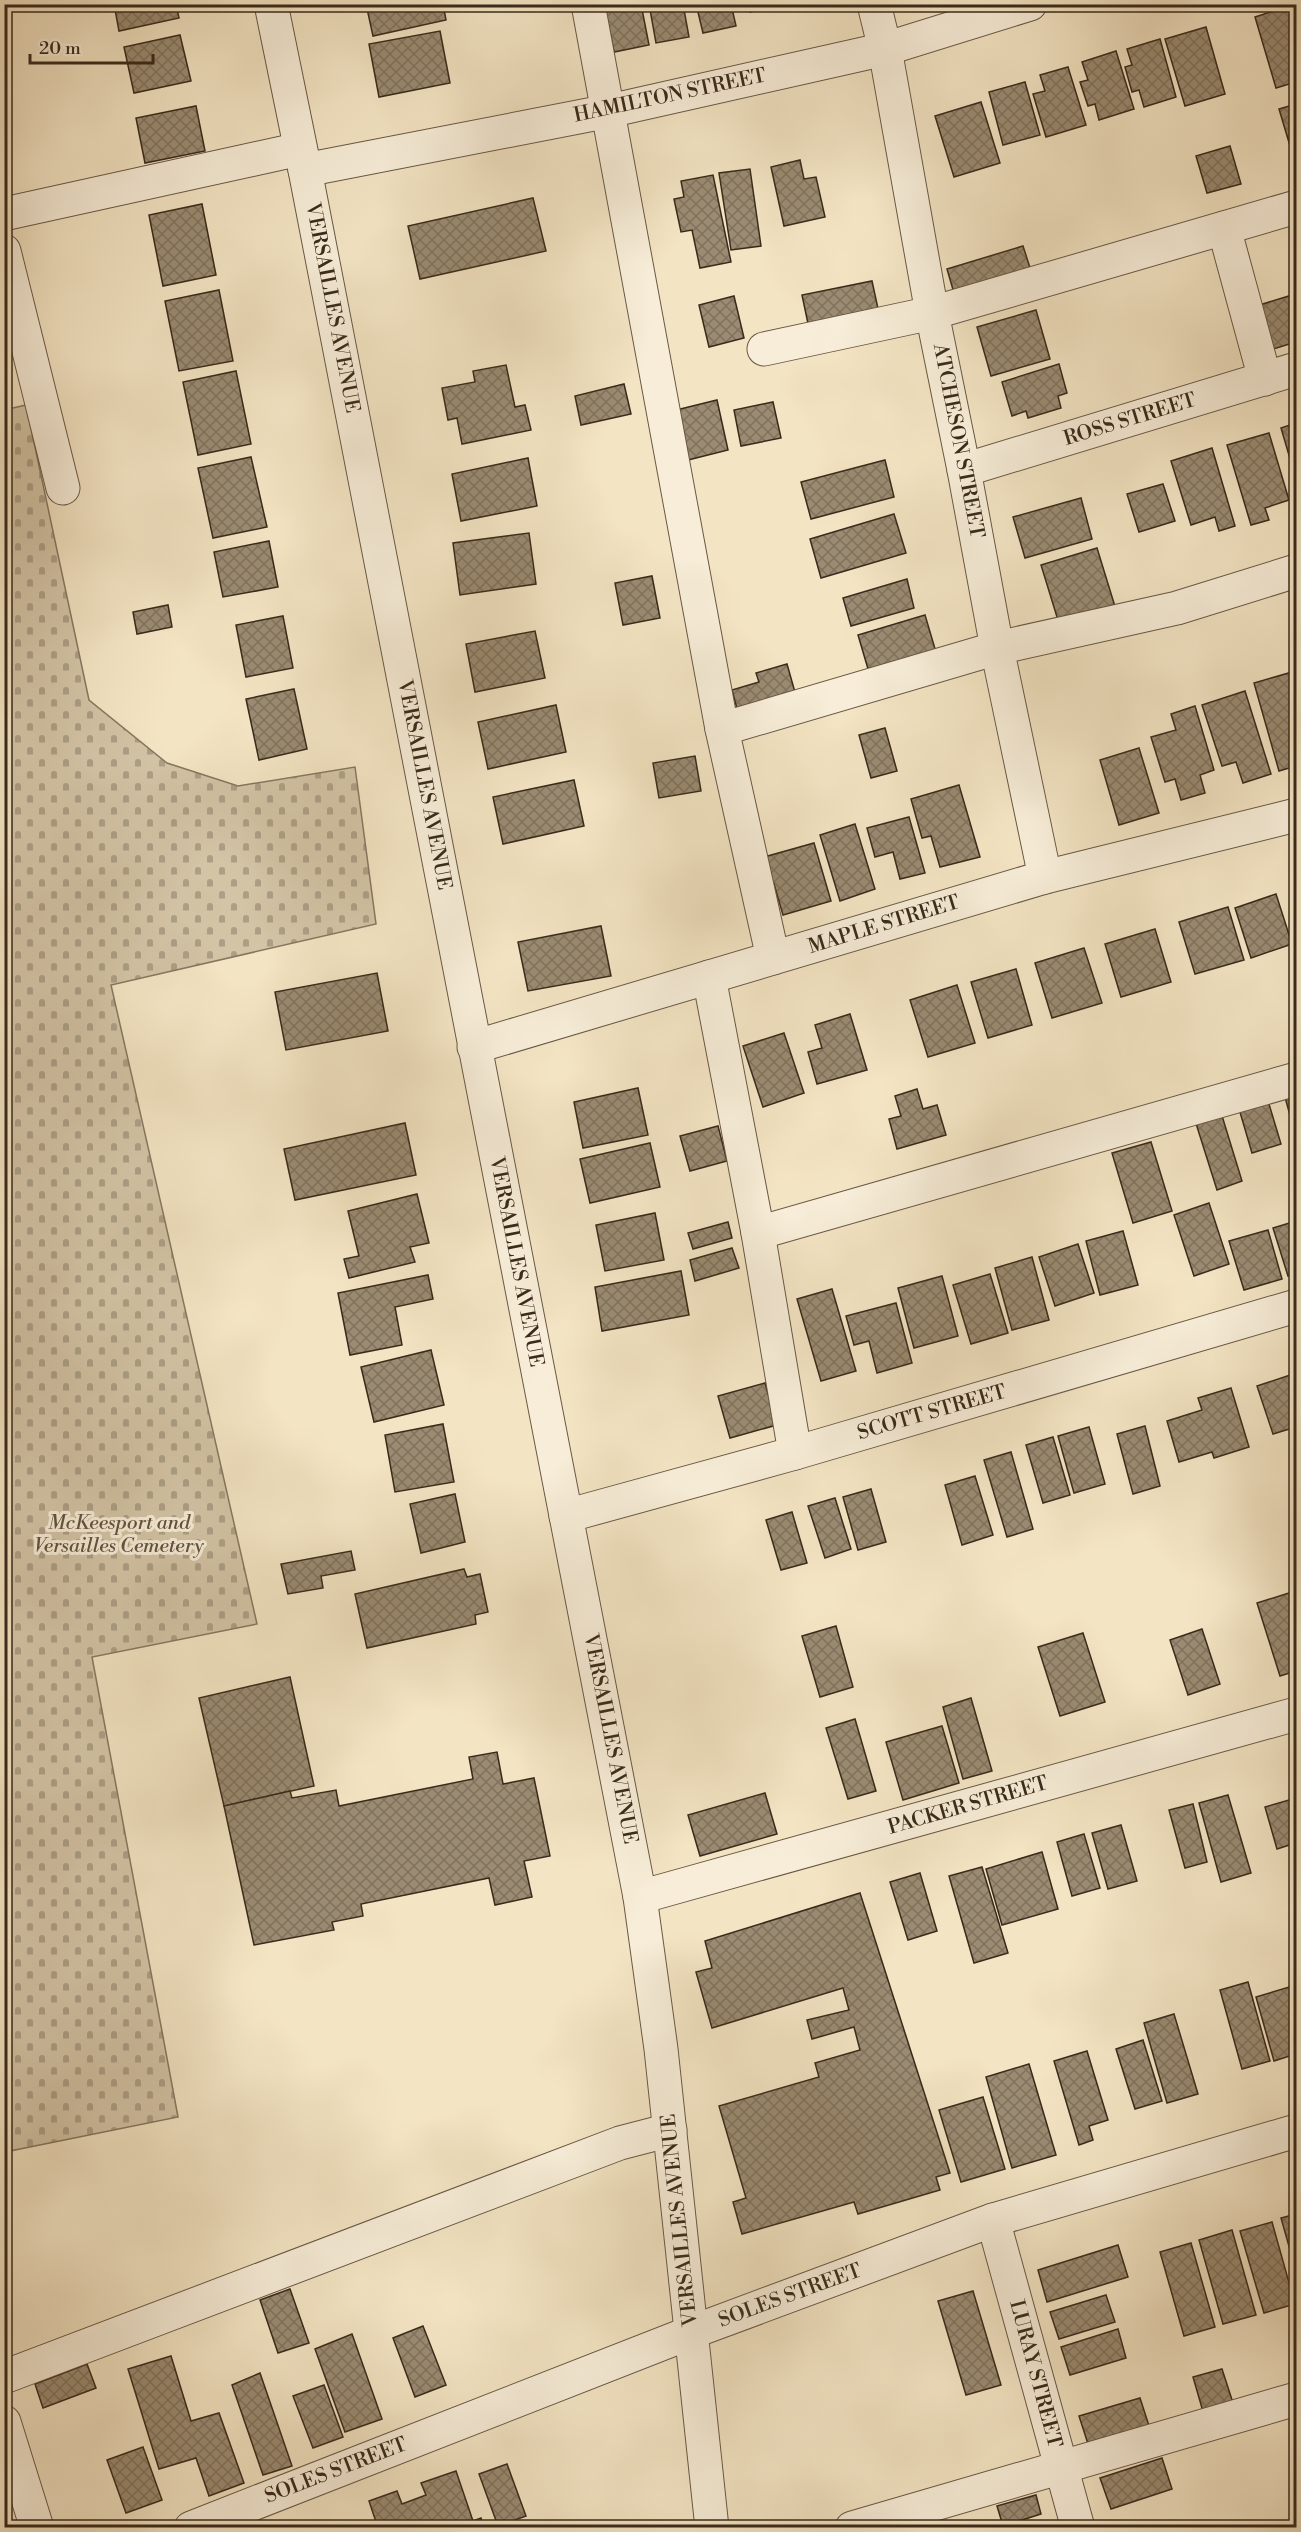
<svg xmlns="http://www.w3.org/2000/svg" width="1301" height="2532" font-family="'Libre Bodoni',serif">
<defs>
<pattern id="cemetery-stones" width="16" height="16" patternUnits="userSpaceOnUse" patternTransform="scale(1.5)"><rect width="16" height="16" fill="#d3c4a6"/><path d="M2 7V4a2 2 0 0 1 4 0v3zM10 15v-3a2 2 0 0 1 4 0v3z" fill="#ac9f86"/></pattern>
<pattern id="building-cross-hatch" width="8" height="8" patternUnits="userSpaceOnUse" patternTransform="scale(1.5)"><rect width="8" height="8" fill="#9a8b72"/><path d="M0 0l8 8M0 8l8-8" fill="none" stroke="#7f725d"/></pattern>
</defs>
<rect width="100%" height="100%" fill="#f3e4c3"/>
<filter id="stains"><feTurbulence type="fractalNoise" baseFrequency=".00333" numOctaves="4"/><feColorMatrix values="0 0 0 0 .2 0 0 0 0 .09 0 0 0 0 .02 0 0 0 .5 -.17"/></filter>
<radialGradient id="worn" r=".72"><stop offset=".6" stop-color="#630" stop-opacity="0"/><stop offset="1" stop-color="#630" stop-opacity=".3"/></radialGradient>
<polygon fill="url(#cemetery-stones)" stroke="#867760" stroke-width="1.5" points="26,405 89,700 167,763 238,786 355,767 376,924 111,985 257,1624 92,1657 178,2117 5,2152 4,410"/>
<g fill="url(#building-cross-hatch)" stroke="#392a1b" stroke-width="1.5">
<polygon points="114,4 176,4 179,18 119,31"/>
<polygon points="366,4 443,4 446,20 373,36"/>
<polygon points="604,4 641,4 649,45 614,52"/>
<polygon points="649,4 683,4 689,37 656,43"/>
<polygon points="696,4 731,4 736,26 703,33"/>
<polygon points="748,4 785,4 750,12"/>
<polygon points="1292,5 1296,21 1296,82 1276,88 1255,17"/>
<polygon points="1206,27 1225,94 1185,106 1165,39"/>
<polygon points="440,31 450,83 379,97 369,44"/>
<polygon points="180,35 191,81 134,93 124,47"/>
<polygon points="1160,39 1176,97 1144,107 1139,90 1132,92 1125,67 1132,65 1127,49"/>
<polygon points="1116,51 1134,109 1099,120 1095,104 1088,106 1080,82 1088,80 1082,62"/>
<polygon points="1068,67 1086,125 1046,137 1033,94 1045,91 1040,75"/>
<polygon points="1025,82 1040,135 1003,145 989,92"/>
<polygon points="981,102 1000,163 954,177 935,116"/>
<polygon points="1296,104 1296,166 1279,109"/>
<polygon points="196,106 205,151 145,163 136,118"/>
<polygon points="1230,146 1241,184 1207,193 1196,156"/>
<polygon points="800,160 804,179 816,177 825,217 784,226 771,167"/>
<polygon points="750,169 761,246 731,250 719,173"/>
<polygon points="713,175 731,262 700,268 692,230 681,232 674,199 684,197 681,181"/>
<polygon points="533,198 546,251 420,279 408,226"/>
<polygon points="202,204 216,275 163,286 149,215"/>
<polygon points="1023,246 1033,277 956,300 947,269"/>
<polygon points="872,281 880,318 810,333 802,295"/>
<polygon points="219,290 233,361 179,371 165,301"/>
<polygon points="1292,295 1296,307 1296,342 1267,351 1253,307"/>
<polygon points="734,296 744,338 709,347 699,305"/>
<polygon points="1036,310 1050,359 991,376 977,327"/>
<polygon points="4,336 11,371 4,372"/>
<polygon points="1059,364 1067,393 1058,396 1061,408 1028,418 1026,411 1012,416 1002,382"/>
<polygon points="506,365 515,407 525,405 531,430 462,444 457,418 448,420 442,388 475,382 473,371"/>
<polygon points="236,371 251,444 198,455 183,382"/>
<polygon points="624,384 631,414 581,425 575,396"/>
<polygon points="717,400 728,450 680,462 668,412"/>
<polygon points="773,402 781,438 741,446 734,410"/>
<polygon points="1296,423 1296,479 1281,428"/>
<polygon points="1269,433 1289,500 1265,508 1269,520 1251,525 1227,445"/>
<polygon points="1212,448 1235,526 1219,531 1215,517 1191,525 1171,461"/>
<polygon points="251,457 267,527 213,538 198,468"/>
<polygon points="528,458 537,506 461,521 452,474"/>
<polygon points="885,460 894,497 811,519 801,482"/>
<polygon points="1163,484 1175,521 1139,532 1127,494"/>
<polygon points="1081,498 1092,539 1025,558 1013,517"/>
<polygon points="894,514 906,553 821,578 810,539"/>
<polygon points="529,533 536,584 460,595 453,543"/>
<polygon points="269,541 278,587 223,597 214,552"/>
<polygon points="1097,548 1117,613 1061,630 1041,565"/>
<polygon points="652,576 660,618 623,625 615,583"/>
<polygon points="907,579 914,608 851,626 843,598"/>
<polygon points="168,605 172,627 137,634 133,612"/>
<polygon points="925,615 938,659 871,679 858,635"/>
<polygon points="283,616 293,668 246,677 236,625"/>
<polygon points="535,631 545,678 475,692 466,644"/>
<polygon points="787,664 798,703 740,720 732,690 759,682 756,673"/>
<polygon points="1292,672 1296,688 1296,766 1279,771 1254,683"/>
<polygon points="294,689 307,749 259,760 246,699"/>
<polygon points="1245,691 1271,774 1243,783 1236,762 1222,766 1202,705"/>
<polygon points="556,705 566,752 488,769 478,722"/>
<polygon points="1195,706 1214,770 1200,775 1205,793 1181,800 1175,779 1165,782 1151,737 1176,730 1171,714"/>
<polygon points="885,728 897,771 871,778 859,735"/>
<polygon points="1139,748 1159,813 1119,825 1100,760"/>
<polygon points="695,756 701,791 659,798 653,763"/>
<polygon points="574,780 584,826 503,844 493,797"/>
<polygon points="959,785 980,857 940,867 931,836 922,838 911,799"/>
<polygon points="909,817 925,873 900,879 893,852 875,857 867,828"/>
<polygon points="855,824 875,889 840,901 820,835"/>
<polygon points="814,843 831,901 783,915 774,884 766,886 757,859"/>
<polygon points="1276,894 1292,944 1251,958 1235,908"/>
<polygon points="1228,907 1244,960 1195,974 1179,922"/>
<polygon points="601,926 611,976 528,991 518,942"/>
<polygon points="1155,929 1171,982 1121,997 1105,944"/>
<polygon points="1084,948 1102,1003 1052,1018 1035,963"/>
<polygon points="1016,969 1032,1025 988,1038 971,982"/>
<polygon points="377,973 388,1031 286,1050 275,992"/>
<polygon points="957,985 975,1043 928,1057 910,1000"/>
<polygon points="850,1014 867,1070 817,1084 808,1052 822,1048 815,1025"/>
<polygon points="784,1033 804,1093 763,1107 743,1046"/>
<polygon points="1296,1086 1296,1137 1283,1090"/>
<polygon points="638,1088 648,1135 583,1148 574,1102"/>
<polygon points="917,1089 923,1109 937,1105 946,1135 897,1149 889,1119 901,1116 895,1096"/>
<polygon points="1266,1094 1281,1144 1252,1153 1237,1102"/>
<polygon points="1219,1106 1242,1181 1217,1190 1193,1114"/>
<polygon points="405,1123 416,1175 295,1200 284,1149"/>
<polygon points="718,1126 727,1161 690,1171 680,1136"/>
<polygon points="1151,1142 1172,1211 1133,1223 1112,1153"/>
<polygon points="650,1143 660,1187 590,1203 580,1159"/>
<polygon points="417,1194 429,1243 410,1247 415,1262 349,1278 344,1259 359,1256 348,1211"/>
<polygon points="1209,1203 1229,1264 1194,1276 1174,1215"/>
<polygon points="655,1213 664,1260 605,1271 596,1225"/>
<polygon points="1296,1221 1296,1274 1288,1276 1273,1228"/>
<polygon points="728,1222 732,1238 693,1249 688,1233"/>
<polygon points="1268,1230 1282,1279 1244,1290 1229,1241"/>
<polygon points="1123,1231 1138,1285 1100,1295 1086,1241"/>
<polygon points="1078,1244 1094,1293 1055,1306 1039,1257"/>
<polygon points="732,1248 739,1268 695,1281 690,1260"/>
<polygon points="1032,1257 1049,1320 1012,1330 995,1268"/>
<polygon points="681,1271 689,1315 602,1331 595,1287"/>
<polygon points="990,1274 1008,1333 971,1344 953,1285"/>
<polygon points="428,1275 433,1299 395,1307 402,1345 350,1355 338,1293"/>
<polygon points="942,1276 958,1336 914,1348 898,1288"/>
<polygon points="832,1289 856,1371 821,1381 797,1299"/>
<polygon points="896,1303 912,1363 877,1373 869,1341 854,1345 846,1316"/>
<polygon points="431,1350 444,1405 374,1422 361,1367"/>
<polygon points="1296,1373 1296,1427 1273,1434 1257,1386"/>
<polygon points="765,1383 777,1425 730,1438 718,1396"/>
<polygon points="1231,1388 1249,1447 1214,1458 1212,1452 1179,1462 1167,1421 1202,1410 1198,1398"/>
<polygon points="443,1424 454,1482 395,1492 385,1435"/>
<polygon points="1145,1426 1160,1486 1133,1494 1117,1434"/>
<polygon points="1089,1427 1105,1484 1074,1493 1058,1436"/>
<polygon points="1053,1437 1070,1495 1043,1503 1026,1445"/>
<polygon points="1011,1452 1033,1529 1007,1537 984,1460"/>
<polygon points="975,1476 993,1535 962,1545 945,1485"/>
<polygon points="871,1489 886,1542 858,1550 843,1497"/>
<polygon points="455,1494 465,1542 421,1553 410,1504"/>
<polygon points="835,1498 851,1549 825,1558 808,1506"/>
<polygon points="792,1512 807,1563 781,1570 766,1520"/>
<polygon points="351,1551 355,1570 321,1576 323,1588 288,1594 281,1564"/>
<polygon points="464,1569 467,1577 480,1574 488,1612 475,1615 476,1624 367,1648 355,1594"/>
<polygon points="1289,1593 1296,1618 1296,1671 1280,1676 1257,1603"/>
<polygon points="836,1626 853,1687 820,1697 802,1636"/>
<polygon points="1202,1629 1220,1684 1188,1695 1170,1640"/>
<polygon points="1083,1633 1105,1702 1060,1716 1038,1647"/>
<polygon points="290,1677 314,1786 224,1806 199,1698"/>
<polygon points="971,1698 992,1771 963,1779 943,1707"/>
<polygon points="855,1719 876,1791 848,1799 826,1728"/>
<polygon points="942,1726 959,1783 903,1800 886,1742"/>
<polygon points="497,1752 503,1784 534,1778 550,1856 524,1861 532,1897 495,1905 489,1878 361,1904 363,1916 332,1922 334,1930 254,1945 224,1806 290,1791 292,1798 336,1790 339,1806 473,1779 469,1757"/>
<polygon points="765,1793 777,1834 700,1856 688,1815"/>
<polygon points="1228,1795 1251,1873 1221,1882 1199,1803"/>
<polygon points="1296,1798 1296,1843 1277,1849 1265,1807"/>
<polygon points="1193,1804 1207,1862 1185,1868 1169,1810"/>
<polygon points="1121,1825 1137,1881 1108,1889 1092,1833"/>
<polygon points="1084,1834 1100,1888 1072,1896 1057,1842"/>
<polygon points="1042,1852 1058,1909 1002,1925 986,1869"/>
<polygon points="982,1867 1008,1953 974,1963 949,1876"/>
<polygon points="920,1873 937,1931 908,1940 890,1882"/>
<polygon points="860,1893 950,2173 936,2177 940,2190 858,2214 854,2202 742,2234 733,2202 746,2198 719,2106 819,2077 815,2063 860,2050 854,2027 812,2039 807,2020 849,2010 843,1988 712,2028 696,1972 712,1968 705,1941"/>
<polygon points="1248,1982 1270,2061 1242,2069 1220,1990"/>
<polygon points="1296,1985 1296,2054 1274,2061 1256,1997"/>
<polygon points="1174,2014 1198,2094 1167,2103 1144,2023"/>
<polygon points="1143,2040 1162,2101 1135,2109 1116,2049"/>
<polygon points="1087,2051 1108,2120 1089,2126 1093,2140 1079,2145 1054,2061"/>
<polygon points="1029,2064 1056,2155 1012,2168 986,2077"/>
<polygon points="983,2097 1005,2169 961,2182 939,2110"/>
<polygon points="1296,2214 1296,2271 1281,2218"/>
<polygon points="1272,2222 1295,2304 1264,2313 1240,2231"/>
<polygon points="1232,2230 1256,2315 1223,2324 1199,2240"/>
<polygon points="1191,2243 1215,2327 1184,2336 1160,2252"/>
<polygon points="1118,2245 1128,2277 1047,2302 1038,2270"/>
<polygon points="290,2289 309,2343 278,2353 260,2300"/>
<polygon points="973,2291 1001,2385 966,2395 938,2301"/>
<polygon points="1106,2295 1115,2322 1059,2339 1050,2312"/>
<polygon points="423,2326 446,2385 415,2397 393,2338"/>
<polygon points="1118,2329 1126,2358 1070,2375 1061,2347"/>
<polygon points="352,2334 382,2419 345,2432 315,2349"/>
<polygon points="171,2356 191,2421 219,2413 244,2483 209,2496 196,2458 159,2469 128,2369"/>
<polygon points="87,2364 96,2388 43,2408 35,2384"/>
<polygon points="1222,2369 1234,2406 1204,2415 1193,2377"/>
<polygon points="260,2373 292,2466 263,2475 232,2385"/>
<polygon points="324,2385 343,2437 313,2448 293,2396"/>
<polygon points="1140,2398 1151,2432 1090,2450 1079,2416"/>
<polygon points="143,2447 162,2500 126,2513 107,2460"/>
<polygon points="1162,2458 1172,2489 1111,2509 1100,2478"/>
<polygon points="507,2464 526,2516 498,2526 479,2474"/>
<polygon points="456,2471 473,2521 481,2518 484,2528 378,2528 369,2501 397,2491 402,2504 426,2495 421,2483"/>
<polygon points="1036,2495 1041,2514 1003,2526 997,2506"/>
</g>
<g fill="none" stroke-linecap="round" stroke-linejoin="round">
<g stroke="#685845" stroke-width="35">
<g id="minor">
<polyline points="271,4 305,170 640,1897 661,2049 712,2528"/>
<polyline points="588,4 722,729 773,958"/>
<polyline points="874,4 885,49 932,313 964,470 997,648 1045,877"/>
<polyline points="305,170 609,111 885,49 1030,4"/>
<polyline points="4,214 300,149"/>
<polyline points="1224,228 1265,379"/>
<polyline points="4,251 63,488"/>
<polyline points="764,349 932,313 1296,207"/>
<polyline points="964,470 1296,369"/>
<polyline points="722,729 997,648 1177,608 1296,571"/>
<polyline points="709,977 758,1233 795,1453"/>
<polyline points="474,1047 1045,877 1296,815"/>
<polyline points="758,1233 1296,1079"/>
<polyline points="566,1516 795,1453 1296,1306"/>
<polyline points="640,1897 1296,1714"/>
<polyline points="993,2220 1078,2528"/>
<polyline points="4,2377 620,2143 670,2130"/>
<polyline points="4,2422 37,2528"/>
<polyline points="191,2528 692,2332 993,2220 1296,2131"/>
<polyline points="852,2528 1296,2399"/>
</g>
</g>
<use href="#minor" stroke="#f7edd8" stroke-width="33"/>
</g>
<g text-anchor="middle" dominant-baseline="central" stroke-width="6" stroke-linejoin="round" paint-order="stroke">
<g font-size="20" fill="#392a1b" stroke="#f7edd8">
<text transform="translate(670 96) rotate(-12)">HAMILTON STREET</text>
<text transform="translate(332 308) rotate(79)">VERSAILLES AVENUE</text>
<text transform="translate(1130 420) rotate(-17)">ROSS STREET</text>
<text transform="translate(958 441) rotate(79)">ATCHESON STREET</text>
<text transform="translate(424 785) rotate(79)">VERSAILLES AVENUE</text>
<text transform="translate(884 925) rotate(-17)">MAPLE STREET</text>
<text transform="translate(516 1262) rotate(79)">VERSAILLES AVENUE</text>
<text transform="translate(932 1413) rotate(-16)">SCOTT STREET</text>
<text transform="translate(610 1739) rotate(79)">VERSAILLES AVENUE</text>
<text transform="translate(968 1806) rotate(-16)">PACKER STREET</text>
<text transform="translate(680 2220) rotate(-96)">VERSAILLES AVENUE</text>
<text transform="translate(790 2296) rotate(-20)">SOLES STREET</text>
<text transform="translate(1035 2374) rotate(75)">LURAY STREET</text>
<text transform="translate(336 2471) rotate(-21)">SOLES STREET</text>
</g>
<g font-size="20" font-style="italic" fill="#60503e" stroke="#f7edd8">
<text x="119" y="1523">McKeesport and<tspan x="119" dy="23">Versailles Cemetery</tspan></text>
</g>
</g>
<rect width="1301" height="2532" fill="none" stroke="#f3e4c3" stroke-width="24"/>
<rect x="6" y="6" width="1289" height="2520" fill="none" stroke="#392a1b" stroke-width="3"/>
<rect x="12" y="12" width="1277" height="2508" fill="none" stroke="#392a1b" stroke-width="1.5"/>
<path d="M30 54v9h123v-9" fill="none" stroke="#392a1b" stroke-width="3"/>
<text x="39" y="54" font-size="18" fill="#392a1b" stroke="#f7edd8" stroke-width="4.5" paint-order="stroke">20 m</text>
<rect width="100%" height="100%" filter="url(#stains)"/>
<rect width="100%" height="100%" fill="url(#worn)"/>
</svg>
